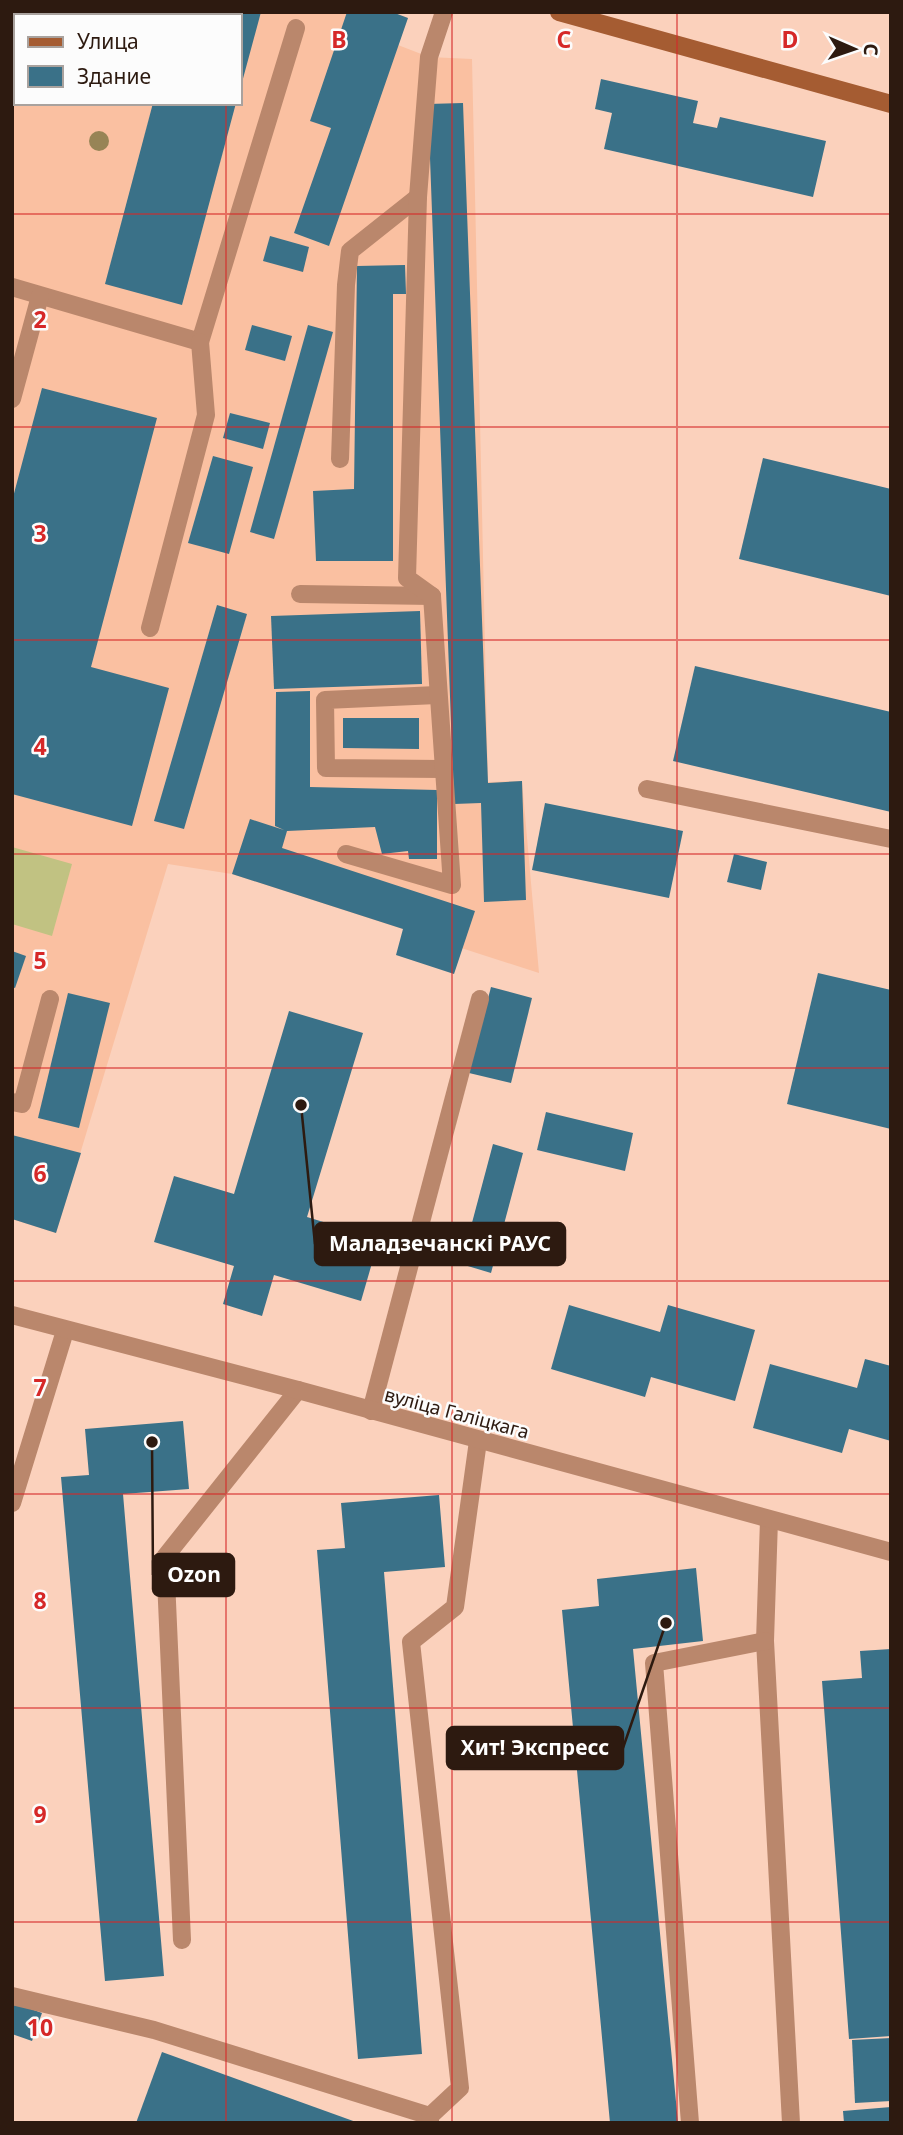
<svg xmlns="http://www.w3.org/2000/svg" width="903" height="2135" font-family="'Noto Sans',sans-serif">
<rect width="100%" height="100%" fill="#fbd1bc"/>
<path fill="#fac0a1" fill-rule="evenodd" d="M12,12h380l16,6 -10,27 31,12 43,2 16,723 34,-1 17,192 -307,-99 -64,-10 -112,369 -44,-14zM16,16h224v87h-224z"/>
<polygon fill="#c1c282" points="12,847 72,864 52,936 12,924"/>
<g fill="#3a7188">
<polygon points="178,12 261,12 241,86 240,16 177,16"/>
<polygon points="347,12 392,12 408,18 329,246 294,233 331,128 310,121"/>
<polygon points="601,79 698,101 693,123 717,128 720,117 826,141 813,197 604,149 612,113 595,109"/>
<polygon points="153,103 236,103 182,305 105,284"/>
<polygon points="463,103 488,783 522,781 526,900 484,902 481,803 454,804 428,104"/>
<polygon points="270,236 309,247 303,272 263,261"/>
<polygon points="405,265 406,294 393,294 393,561 316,561 313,491 354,489 357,266"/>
<polygon points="252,325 292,336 285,361 245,350"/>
<polygon points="308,325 333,332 274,539 250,532"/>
<polygon points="42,388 157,418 91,667 169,688 132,826 12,794 12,501"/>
<polygon points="230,413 270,423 263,449 223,438"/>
<polygon points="213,456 253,467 229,554 188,543"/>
<polygon points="763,458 891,489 891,596 739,559"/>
<polygon points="217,605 247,614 184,829 154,821"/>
<polygon points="420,611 422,684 274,689 271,616"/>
<polygon points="695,666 891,712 891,812 673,761"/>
<polygon points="310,691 310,787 437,790 437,859 409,859 408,851 382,854 375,827 287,831 282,848 475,911 454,974 396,955 403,929 232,874 250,819 284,830 275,826 276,692"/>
<polygon points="343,718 419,718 419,749 343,748"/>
<polygon points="545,803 683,831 669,898 532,870"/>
<polygon points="734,854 767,862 761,890 727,882"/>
<polygon points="12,951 26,956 15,988 12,987"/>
<polygon points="818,973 891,990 891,1129 787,1104"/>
<polygon points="491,987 532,998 511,1083 469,1073"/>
<polygon points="68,993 110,1003 79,1128 38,1118"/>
<polygon points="289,1011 363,1033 307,1217 379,1239 361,1301 274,1275 262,1316 223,1304 234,1266 154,1242 174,1176 234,1194"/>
<polygon points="546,1112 633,1133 625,1171 537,1150"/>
<polygon points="12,1135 81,1153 56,1233 12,1219"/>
<polygon points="493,1144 523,1153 491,1273 461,1264"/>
<polygon points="569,1305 660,1332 668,1305 755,1330 735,1401 651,1377 645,1397 551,1369"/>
<polygon points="865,1359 891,1366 891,1441 849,1429 842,1453 753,1428 770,1364 857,1388"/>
<polygon points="183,1421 189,1489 123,1494 164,1976 105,1981 61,1477 89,1475 85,1429"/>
<polygon points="439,1495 445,1567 384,1572 422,2054 358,2059 317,1550 345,1548 341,1503"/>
<polygon points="696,1568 703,1641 633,1649 678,2123 610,2123 562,1610 599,1606 597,1579"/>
<polygon points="891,1649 891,2036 849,2039 822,1681 862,1678 860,1651"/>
<polygon points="12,2002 42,2013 32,2041 12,2034"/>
<polygon points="891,2038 891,2101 855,2103 852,2040"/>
<polygon points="162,2052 356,2122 356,2123 136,2123"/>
<polygon points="891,2107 891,2123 844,2123 843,2111"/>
</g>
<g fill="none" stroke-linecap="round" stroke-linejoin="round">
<g stroke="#ba876c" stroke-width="18">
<polyline points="12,287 200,342 296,28"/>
<polyline points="12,399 40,296"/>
<polyline points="340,459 346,285 350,251 418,197"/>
<polyline points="300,594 432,596"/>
<polyline points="150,628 206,415 200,342"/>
<polyline points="437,695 325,700 326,768 442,769"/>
<polyline points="647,789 891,839"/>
<polyline points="346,854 452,885 432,596 407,578 418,197 429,57 444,12"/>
<polyline points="12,1102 22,1104 50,999"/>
<polyline points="371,1411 480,999"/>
<polyline points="12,1503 65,1331"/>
<polyline points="769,1520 765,1641 791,2123"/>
<polyline points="182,1940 165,1557 298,1390"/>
<polyline points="12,1996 154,2030 430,2116 430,2123"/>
<polyline points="430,2116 460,2088 411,1642 455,1607 478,1441"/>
<polyline points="690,2123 654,1663 765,1641"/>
</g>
<polyline stroke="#ba876c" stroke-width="18" points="12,1315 298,1390 891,1552"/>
<polyline stroke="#a55c32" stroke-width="18" points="559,12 891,104"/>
</g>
<circle fill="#978456" cx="99" cy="141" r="10"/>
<path fill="none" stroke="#d62828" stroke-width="2" stroke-opacity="0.55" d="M226,12v4M452,12v2111M677,12v2111M226,103v2020M12,214h879M12,427h879M12,640h879M12,854h879M12,1068h879M12,1281h879M12,1494h879M12,1708h879M12,1922h879"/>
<g text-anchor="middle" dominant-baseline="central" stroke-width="5" stroke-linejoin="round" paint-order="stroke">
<g font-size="19" fill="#2d1a10" stroke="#fcfcfc">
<text transform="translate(457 1413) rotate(15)">вуліца Галіцкага</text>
</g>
</g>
<g font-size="23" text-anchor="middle" font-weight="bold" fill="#d62828" stroke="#fcfcfc" stroke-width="5" stroke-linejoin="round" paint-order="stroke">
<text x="339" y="48">B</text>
<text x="564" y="48">C</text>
<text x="790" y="48">D</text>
<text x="40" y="328">2</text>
<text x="40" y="542">3</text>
<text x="40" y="755">4</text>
<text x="40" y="969">5</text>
<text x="40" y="1182">6</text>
<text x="40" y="1396">7</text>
<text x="40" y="1609">8</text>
<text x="40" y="1823">9</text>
<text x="40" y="2036">10</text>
</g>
<path fill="none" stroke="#2d1a10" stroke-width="2.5" d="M301 1105L315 1244M152 1442L153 1575M666 1623L623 1748"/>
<g fill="#2d1a10" stroke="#fcfcfc" stroke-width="2.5">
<circle cx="301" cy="1105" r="7"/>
<circle cx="152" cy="1442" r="7"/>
<circle cx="666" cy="1623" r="7"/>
</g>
<g fill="#2d1a10" stroke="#2d1a10" stroke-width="2.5">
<rect x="315" y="1223" width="250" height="42" rx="7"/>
<rect x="153" y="1554" width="81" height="42" rx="7"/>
<rect x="447" y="1727" width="176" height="42" rx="7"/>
</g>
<g font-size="21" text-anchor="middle" font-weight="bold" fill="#fff">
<text x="440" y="1251">Маладзечанскі РАУС</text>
<text x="194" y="1582">Ozon</text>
<text x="535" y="1755">Хит! Экспресс</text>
</g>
<rect width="903" height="2135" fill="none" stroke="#2d1a10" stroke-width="28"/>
<rect x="14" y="14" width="228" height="91" fill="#fcfcfc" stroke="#a9a29e" stroke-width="2"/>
<rect x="28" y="37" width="35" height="10" fill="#a55c32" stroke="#a9a29e" stroke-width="2"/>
<text x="77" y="49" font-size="21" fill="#2d1a10">Улица</text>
<rect x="28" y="66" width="35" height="21" fill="#3a7188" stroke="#a9a29e" stroke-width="2"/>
<text x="77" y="84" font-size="21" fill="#2d1a10">Здание</text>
<g transform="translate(854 49) rotate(92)" stroke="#fcfcfc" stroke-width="5" paint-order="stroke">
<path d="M0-5L12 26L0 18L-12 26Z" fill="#2d1a10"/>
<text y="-10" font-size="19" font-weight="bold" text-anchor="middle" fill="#2d1a10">С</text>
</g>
</svg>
